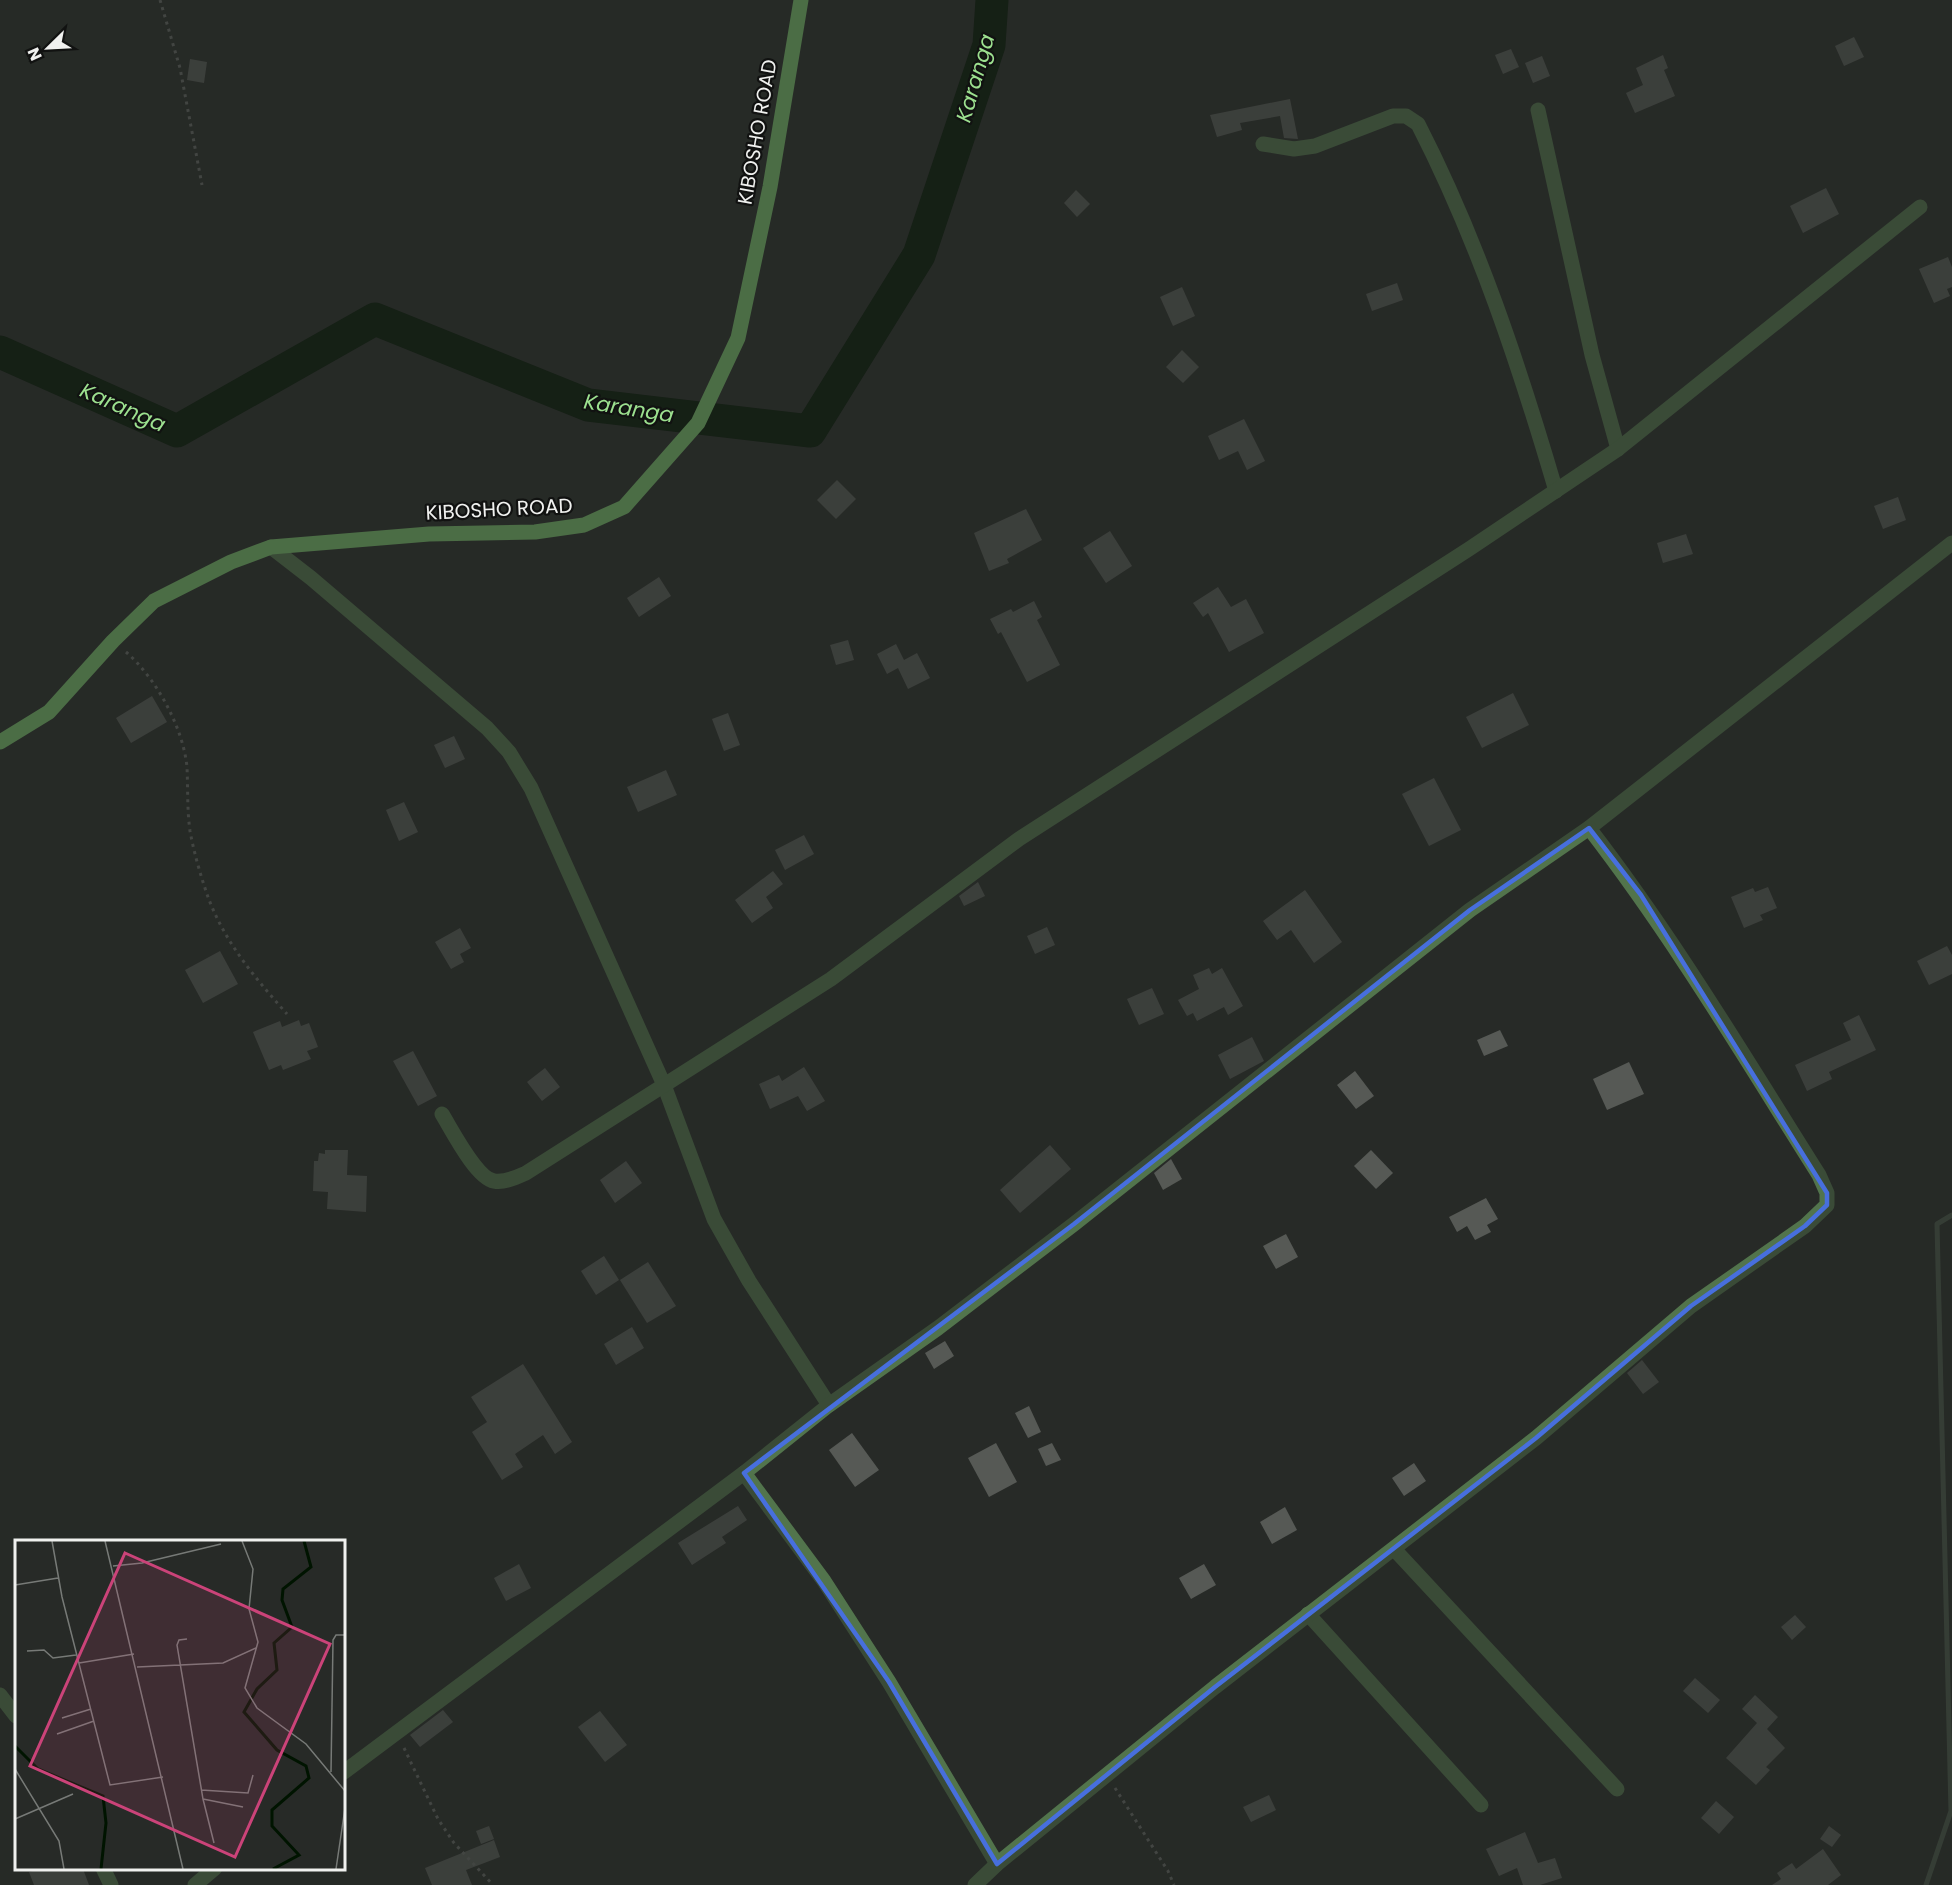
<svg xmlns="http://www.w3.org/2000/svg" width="1952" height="1885" font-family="Poppins,sans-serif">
<rect width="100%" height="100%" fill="#272a27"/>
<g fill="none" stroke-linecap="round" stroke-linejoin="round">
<polyline stroke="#485648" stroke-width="5" points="1926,1885 1951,1811 1937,1224 1952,1215"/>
<polyline stroke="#001400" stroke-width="33" points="0,352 177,431 375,319 588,405 810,431 919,255 989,45 992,0"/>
</g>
<g fill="#565955">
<polygon points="1854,37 1864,57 1844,66 1835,46"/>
<polygon points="1511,49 1519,67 1503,74 1495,55"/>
<polygon points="1663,55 1668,68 1664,70 1675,96 1635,113 1626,93 1643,85 1636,68"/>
<polygon points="1542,56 1550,76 1533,83 1525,63"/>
<polygon points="190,59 207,62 204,83 187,80"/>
<polygon points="1290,99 1298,139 1284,138 1280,116 1240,123 1242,130 1217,137 1210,115"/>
<polygon points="1826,188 1839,214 1803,233 1790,206"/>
<polygon points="1076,190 1090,204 1077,217 1064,203"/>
<polygon points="1948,257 1952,267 1952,287 1947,289 1950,296 1934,303 1919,269"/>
<polygon points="1397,283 1403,300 1372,311 1366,294"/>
<polygon points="1182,287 1195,316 1173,326 1160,297"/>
<polygon points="1182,350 1199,367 1183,383 1166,367"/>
<polygon points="1244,419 1265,461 1247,470 1238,451 1219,460 1208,436"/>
<polygon points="837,480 856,499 836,519 817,500"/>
<polygon points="1898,497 1906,520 1883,529 1874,506"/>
<polygon points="1026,509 1042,540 1007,559 1009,563 989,571 974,533"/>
<polygon points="1110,531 1132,566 1106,583 1083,548"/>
<polygon points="1686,534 1693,554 1663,563 1657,543"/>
<polygon points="659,577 671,596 639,617 627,598"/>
<polygon points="1218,587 1231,607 1246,599 1264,633 1229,652 1208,613 1203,617 1193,603"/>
<polygon points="1034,601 1042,617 1037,620 1060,665 1027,682 1001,632 998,634 990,619 1011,609 1013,612"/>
<polygon points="848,640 854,660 836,665 830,645"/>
<polygon points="896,644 904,660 917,653 930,678 908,689 898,668 887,674 877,654"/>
<polygon points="1513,693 1529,725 1482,748 1466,717"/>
<polygon points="152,696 167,722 131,743 116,718"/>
<polygon points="728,713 740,745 724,751 712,719"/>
<polygon points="454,736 465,759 445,768 434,745"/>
<polygon points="666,770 677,795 638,812 627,787"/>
<polygon points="1434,778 1461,830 1429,846 1402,794"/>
<polygon points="404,802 418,832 399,841 386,810"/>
<polygon points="804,835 814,854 785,870 775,850"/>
<polygon points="773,871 783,884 766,897 773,908 752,923 735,900"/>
<polygon points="978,882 985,896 964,906 959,896"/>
<polygon points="1768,887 1777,908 1760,915 1763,920 1744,928 1731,897 1753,888 1755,892"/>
<polygon points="1305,890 1342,942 1314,963 1291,930 1277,940 1263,921"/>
<polygon points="1047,927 1055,945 1035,954 1027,936"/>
<polygon points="460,928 471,948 460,954 464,962 451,969 435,942"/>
<polygon points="1947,946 1952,955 1952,974 1929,985 1917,961"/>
<polygon points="220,951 238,984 203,1003 185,970"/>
<polygon points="1209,968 1212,974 1222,968 1243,1006 1228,1015 1224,1007 1197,1021 1193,1013 1187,1016 1178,1000 1199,989 1193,975"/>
<polygon points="1152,988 1164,1014 1139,1025 1127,999"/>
<polygon points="1859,1015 1876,1050 1829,1072 1832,1079 1807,1091 1795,1065 1851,1040 1843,1023"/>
<polygon points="299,1020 301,1026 309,1023 318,1047 307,1051 311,1059 283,1070 281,1065 269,1070 253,1032 280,1021 282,1027"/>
<polygon points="1500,1030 1508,1046 1484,1056 1477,1040"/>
<polygon points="1252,1037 1264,1061 1230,1079 1218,1055"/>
<polygon points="413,1051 437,1096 418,1106 393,1061"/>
<polygon points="1629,1062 1644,1094 1607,1110 1593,1079"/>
<polygon points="804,1067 825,1101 807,1111 798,1096 770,1109 759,1084 779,1075 782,1081"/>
<polygon points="545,1068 560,1087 542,1101 527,1082"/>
<polygon points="1355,1071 1374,1096 1356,1109 1337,1085"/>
<polygon points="1050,1145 1071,1169 1020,1213 1000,1190"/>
<polygon points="325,1150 348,1150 347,1175 367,1176 366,1212 327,1209 328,1192 313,1191 314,1161 318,1161 319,1153 325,1154"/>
<polygon points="1371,1150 1393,1173 1376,1189 1354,1166"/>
<polygon points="1171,1159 1182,1179 1163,1190 1154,1173"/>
<polygon points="626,1161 642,1183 615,1203 600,1180"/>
<polygon points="1486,1198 1498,1219 1487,1225 1491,1232 1475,1240 1467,1226 1457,1232 1449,1217"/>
<polygon points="1286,1234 1298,1257 1276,1269 1263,1246"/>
<polygon points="604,1256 619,1280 596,1295 581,1271"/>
<polygon points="648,1262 676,1306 647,1323 620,1280"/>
<polygon points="632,1327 644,1348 616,1365 604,1344"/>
<polygon points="945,1341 954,1356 934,1369 925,1353"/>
<polygon points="1642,1360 1659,1382 1643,1394 1627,1373"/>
<polygon points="523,1364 572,1442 555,1454 543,1435 515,1454 523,1467 502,1480 472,1432 487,1422 471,1397"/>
<polygon points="1029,1406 1041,1432 1028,1438 1015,1413"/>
<polygon points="852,1433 879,1470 855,1487 829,1450"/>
<polygon points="996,1443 1017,1482 989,1497 968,1458"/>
<polygon points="1052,1443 1061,1460 1046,1466 1038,1449"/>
<polygon points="1414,1463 1426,1481 1404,1496 1392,1478"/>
<polygon points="738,1506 747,1520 722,1537 726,1543 692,1565 678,1543"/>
<polygon points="1285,1507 1297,1530 1272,1544 1260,1522"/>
<polygon points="519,1564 531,1588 506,1601 494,1578"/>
<polygon points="1204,1564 1216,1585 1191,1599 1179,1578"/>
<polygon points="1795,1615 1806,1627 1792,1640 1781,1627"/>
<polygon points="1695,1678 1720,1700 1708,1713 1683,1691"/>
<polygon points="1755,1695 1778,1717 1767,1729 1785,1748 1766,1767 1770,1770 1756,1785 1726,1758 1757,1723 1742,1709"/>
<polygon points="443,1710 453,1722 420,1747 410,1735"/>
<polygon points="600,1711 627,1745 605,1762 578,1727"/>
<polygon points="1269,1795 1276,1810 1251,1822 1243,1807"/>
<polygon points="1716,1801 1734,1817 1719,1834 1701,1818"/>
<polygon points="489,1826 494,1839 481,1844 476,1831"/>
<polygon points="1829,1826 1841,1835 1832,1847 1820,1839"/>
<polygon points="1525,1832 1538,1863 1555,1858 1562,1878 1540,1885 1523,1885 1517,1868 1499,1876 1486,1849"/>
<polygon points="494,1840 500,1857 466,1870 472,1885 432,1885 425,1868"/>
<polygon points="1823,1849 1841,1875 1828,1885 1772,1885 1781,1879 1777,1873 1792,1863 1796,1869"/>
<polygon points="40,1869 83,1869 89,1885 34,1885 29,1872"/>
</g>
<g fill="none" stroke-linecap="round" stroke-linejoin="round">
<g stroke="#646764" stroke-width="3" stroke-dasharray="3 4.5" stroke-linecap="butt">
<polyline points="160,0 180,68 202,185"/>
<path d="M126,652c30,26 57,75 61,115 1,21 0,43 3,64 4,22 11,46 18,66 17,46 48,82 79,117"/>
<polyline points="404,1748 438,1819 454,1843 493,1885"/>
<polyline points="1115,1788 1168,1871 1174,1885"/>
</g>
<g stroke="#52744c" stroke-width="15">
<polyline points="1538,110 1592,355 1618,449"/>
<path d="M1263,144l31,5 21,-3 78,-30h13l12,8c60,117 101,241 138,367"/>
<polyline points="271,547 311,578 487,728 509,752 531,788 664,1085 714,1219 749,1281 829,1405"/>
<path d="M442,1114c10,16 34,64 52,67 11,2 23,-4 32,-8l305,-194 188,-140 450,-290 149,-100 302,-242"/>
<polyline points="744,1473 824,1581 889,1682 997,1864"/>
<polyline points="1394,1549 1617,1789"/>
<polyline points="1308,1614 1481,1805"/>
<polyline points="0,1695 16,1716"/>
<polyline points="344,1772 744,1473 829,1405 938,1328 1074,1224 1470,910 1589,828 1952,543"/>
<polyline points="103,1868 111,1885"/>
<polyline points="195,1885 215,1868"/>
<path d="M975,1885l22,-21 218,-177 321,-249 155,-132 114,-80 22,-21v-12l-8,-18c-74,-117 -145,-237 -230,-347"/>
</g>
<polyline stroke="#78be6b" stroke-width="15" points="0,742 49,712 113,641 154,601 231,562 271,547 429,534 535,532 584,525 624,507 698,423 738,338 770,187 801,0"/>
</g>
<path d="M0 0H1952V1885H0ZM1589,828l52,67 186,298v12l-22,21 -114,80 -155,132 -321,249 -218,177 -108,-182 -145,-209 330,-249 396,-314z" fill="#272a27" fill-opacity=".55" fill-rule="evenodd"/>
<path fill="none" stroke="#476fdd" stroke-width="4.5" stroke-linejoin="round" d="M1589,828l52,67 186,298v12l-22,21 -114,80 -155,132 -321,249 -218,177 -108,-182 -145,-209 330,-249 396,-314z"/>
<g text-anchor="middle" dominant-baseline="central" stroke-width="4.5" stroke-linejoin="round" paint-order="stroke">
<g font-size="20" fill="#f0f1ef" stroke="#111211">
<text transform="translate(757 132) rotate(-80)">KIBOSHO ROAD</text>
<text transform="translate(499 509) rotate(-3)">KIBOSHO ROAD</text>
</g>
<g font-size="21" font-style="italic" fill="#9ce08f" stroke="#111211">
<text transform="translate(975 78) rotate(-74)">Karanga</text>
<text transform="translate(123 407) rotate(24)">Karanga</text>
<text transform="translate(629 408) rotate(9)">Karanga</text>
</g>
</g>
<g transform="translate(15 1540)">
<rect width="330" height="330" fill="#272a27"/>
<path fill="none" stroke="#001400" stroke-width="3" d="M0,206l23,23 65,27 3,27 -5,46M258,329l26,-14 -27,-29v-16l37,-32 -3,-12 -29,-16 -33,-38 13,-23 20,-19 -3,-27 18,-16 -10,-27 1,-11 28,-22 -7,-26"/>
<path fill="none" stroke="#777a77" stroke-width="1.5" d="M37,1l10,56 48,188 53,-8M90,1l78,328M227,1l11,28 -4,40 9,33 -13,46 12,20 49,36 39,47M98,26l29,-3 79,-19M0,45l43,-7M172,99l-8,1 -2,5 26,154 11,44M12,111l17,-1 9,8 23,-3M64,123l55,-9M122,127l86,-4 33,-15M47,178l29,-9M42,194l37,-13M0,229l44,72 5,28M316,232l2,-132 3,-5h9M186,250l47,3 5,-18M188,259l40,8M0,279l58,-25M321,329l9,-61"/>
<path fill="#cb4379" fill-opacity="0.15" stroke="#cb4379" stroke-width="3" d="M110,13l205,91 -95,213 -205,-91z"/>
<rect width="330" height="330" fill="none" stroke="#f0f1ef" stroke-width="3"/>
</g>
<g transform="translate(48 48) rotate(246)" stroke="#111211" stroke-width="4.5" paint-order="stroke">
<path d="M0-4.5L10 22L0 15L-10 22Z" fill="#f0f1ef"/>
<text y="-9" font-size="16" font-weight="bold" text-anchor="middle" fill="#f0f1ef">N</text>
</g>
</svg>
